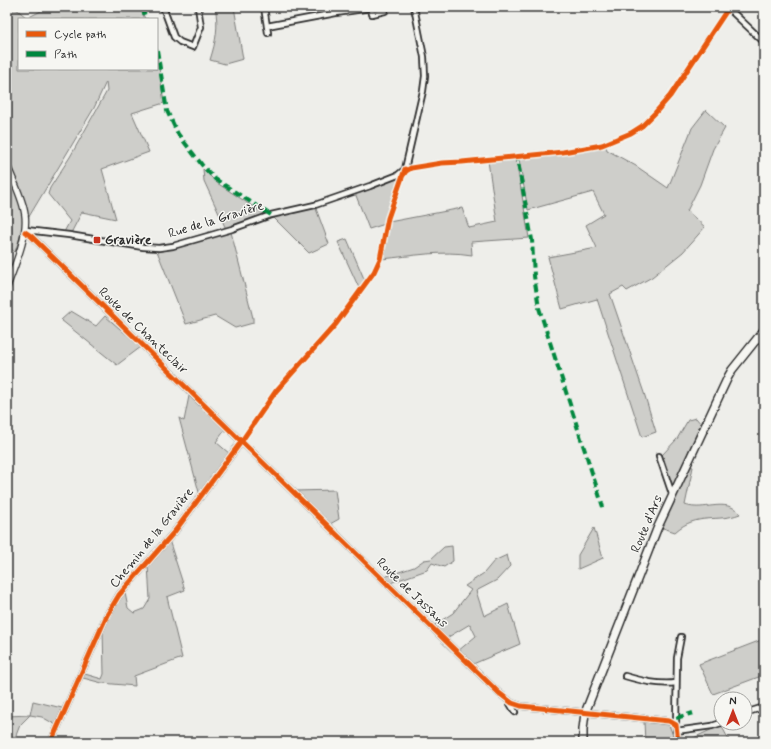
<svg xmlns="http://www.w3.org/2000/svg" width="771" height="749" font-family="Mynerve,sans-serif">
<rect width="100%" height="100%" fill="#eeeeea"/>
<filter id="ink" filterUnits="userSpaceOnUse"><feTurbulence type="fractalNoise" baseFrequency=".025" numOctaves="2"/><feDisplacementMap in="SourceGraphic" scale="8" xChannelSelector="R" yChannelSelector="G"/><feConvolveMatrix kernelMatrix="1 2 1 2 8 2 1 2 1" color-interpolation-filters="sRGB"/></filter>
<g filter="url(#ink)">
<g fill="#cececa" stroke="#7c7c7a">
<polygon points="7,7 14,7 27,18 49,7 140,7 145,19 19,19 19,69 157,69 157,54 164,103 132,113 149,152 102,169 116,219 82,212 71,233 64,232 70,221 48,194 50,188 70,157 107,91 106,82 94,108 24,225 15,252 11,249 11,227 7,222"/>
<path d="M215,7h19l9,52 -18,5 -15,-4c6,-19 9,-34 5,-53z"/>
<polygon points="706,110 725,128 713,149 700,185 687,211 705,227 683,252 652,277 627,291 623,287 610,294 644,393 656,432 642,437 597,299 562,309 548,257 597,248 586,225 604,214 593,192 528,210 519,159 556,156 606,146 607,150 636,166 668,188 692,128"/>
<path d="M516,159l13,79 -58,4 1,13c-30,-5 -60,1 -90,4l7,-37 73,-14 7,20 28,-6 -9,-61z"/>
<polygon points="203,169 217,183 266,215 226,229 204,181"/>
<polygon points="401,175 389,207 385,224 369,229 355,193 383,183"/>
<polygon points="315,206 329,244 309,253 273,217"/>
<polygon points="231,232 253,318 253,323 235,328 215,316 186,324 157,251 174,248"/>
<polygon points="347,239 365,281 359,288 338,242"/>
<polygon points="71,311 96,326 105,316 141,347 117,365 61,320"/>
<polygon points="189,396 225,430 216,442 230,454 200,496 179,418 184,421"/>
<polygon points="696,418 701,424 672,488 662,455 677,439 688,420"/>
<path d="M688,466l5,1 -8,38c3,1 7,2 10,2 15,1 34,-8 45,7 -23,9 -43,-2 -65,18l-15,-5z"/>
<polygon points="335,490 339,519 330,524 295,491"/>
<polygon points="594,528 603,558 578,569 578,555"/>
<polygon points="169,540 185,590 167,597 182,658 134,676 135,686 102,683 83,678 85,674 102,679 104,674 103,629 112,609 125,593 128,608 134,613 144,609 150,599 148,565"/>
<polygon points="452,546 453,561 444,567 432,563 427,570 390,583 384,577 414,567 424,560 431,559 444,547"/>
<polygon points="507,555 510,566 497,580 476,591 484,616 508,604 520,644 473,664 458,651 476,636 470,624 445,639 433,626 453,613 471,590 465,586 484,573 494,561"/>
<polygon points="764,639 764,675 713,694 699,664"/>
<polygon points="33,701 62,708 56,725 42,717 30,715 20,725 15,738 20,742 7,742 7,716 30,715"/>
<polygon points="644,722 669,725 675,741 645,742"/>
<polygon points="721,725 730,742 685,742"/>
</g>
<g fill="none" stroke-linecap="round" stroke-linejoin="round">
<g stroke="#2b2b2b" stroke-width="8">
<g id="minor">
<polyline points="163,7 174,37 180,42 193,47 201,27 198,7"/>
<polyline points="264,7 268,33"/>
<polyline points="371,7 372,14 385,11 384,7"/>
<polyline points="727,7 764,42"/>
<polyline points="267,26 336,13 371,8"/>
<polyline points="26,230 69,235 143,247 159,248 173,246 232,229 271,215 315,205 370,186 398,175 405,169 423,91 425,76 424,57 414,7"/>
<polyline points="25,232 31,236 499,693 512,703 521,706 669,721 676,725 678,742"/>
<polyline points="659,456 672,494"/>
<path d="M625,676c17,5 33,9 51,7"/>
<polyline points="509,702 515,712"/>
<polyline points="745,713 764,707"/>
<polyline points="676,725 677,658 681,637"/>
<polyline points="676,731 712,726 721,723"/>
<polyline points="51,742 107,615 119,595 175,531 241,442"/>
</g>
</g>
<g stroke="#2b2b2b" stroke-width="8">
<path id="tertiary" d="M7,165c6,16 16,33 18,50 3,21 -11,52 -18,72"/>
</g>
<g stroke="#2b2b2b" stroke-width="10">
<polyline id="primary" points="583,742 583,729 585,713 657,529 728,377 732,370 764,330"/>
</g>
<use href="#minor" stroke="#f6f6f2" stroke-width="4.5"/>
<use href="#tertiary" stroke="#f6f6f2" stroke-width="5.5"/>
<use href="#primary" stroke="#f6f6f2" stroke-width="7"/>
<g stroke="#00873e" stroke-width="4" stroke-dasharray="8 4" stroke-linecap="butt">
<polyline points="142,7 146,19"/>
<polyline points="157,50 167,111 178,134 202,165 215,179 271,215"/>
<polyline points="521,157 517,157 532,240 534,276 539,308 603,507"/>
<polyline points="676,718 693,713"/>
</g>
<g stroke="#f6f6f2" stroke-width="8">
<g id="cycleway">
<polyline points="404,174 406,171 411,168 442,163 462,162 563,152 602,145 631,133 642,126 655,113 670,96 729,7"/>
<polyline points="25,232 31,236 499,693 512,703 521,706 669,721 676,725 678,742"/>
<polyline points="51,742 107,615 119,595 175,531 241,442 276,391 336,324 374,272 380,259 388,218 405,169"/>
</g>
</g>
<use href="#cycleway" stroke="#e8590c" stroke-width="5"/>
</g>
</g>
<rect fill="#c8321e" stroke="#f6f6f2" stroke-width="1.5" x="93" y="236" width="8" height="8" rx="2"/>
<g text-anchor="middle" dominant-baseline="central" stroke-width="3" stroke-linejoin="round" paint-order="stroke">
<g font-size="13" fill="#2b2b2b" stroke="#f6f6f2">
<text transform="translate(216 220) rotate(-17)">Rue de la Gravière</text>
<text transform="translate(143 331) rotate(44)">Route de Chanteclair</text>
<text transform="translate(647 524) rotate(-67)">Route d'Ars</text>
<text transform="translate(152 538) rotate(-51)">Chemin de la Gravière</text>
<text transform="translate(412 593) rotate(44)">Route de Jassans</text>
</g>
<g font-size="13" font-weight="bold" fill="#2b2b2b" stroke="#f6f6f2" text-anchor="start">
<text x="105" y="240">Gravière</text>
</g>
</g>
<rect width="771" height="749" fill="none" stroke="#f6f6f2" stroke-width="24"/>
<rect x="12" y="12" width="747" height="725" fill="none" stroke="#2b2b2b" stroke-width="1.5" filter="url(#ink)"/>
<rect x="18" y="18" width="140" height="52" fill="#f6f6f2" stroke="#a5a5a2"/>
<rect x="26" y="31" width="20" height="6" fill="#e8590c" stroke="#a5a5a2"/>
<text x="54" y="38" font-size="12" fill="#2b2b2b">Cycle path</text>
<rect x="26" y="51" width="20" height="6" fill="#00873e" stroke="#a5a5a2"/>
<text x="54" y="58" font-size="12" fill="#2b2b2b">Path</text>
<g transform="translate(733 711)"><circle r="19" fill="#f6f6f2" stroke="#a5a5a2"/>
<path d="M0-3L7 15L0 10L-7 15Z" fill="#c8321e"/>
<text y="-6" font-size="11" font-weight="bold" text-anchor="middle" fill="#2b2b2b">N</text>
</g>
</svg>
